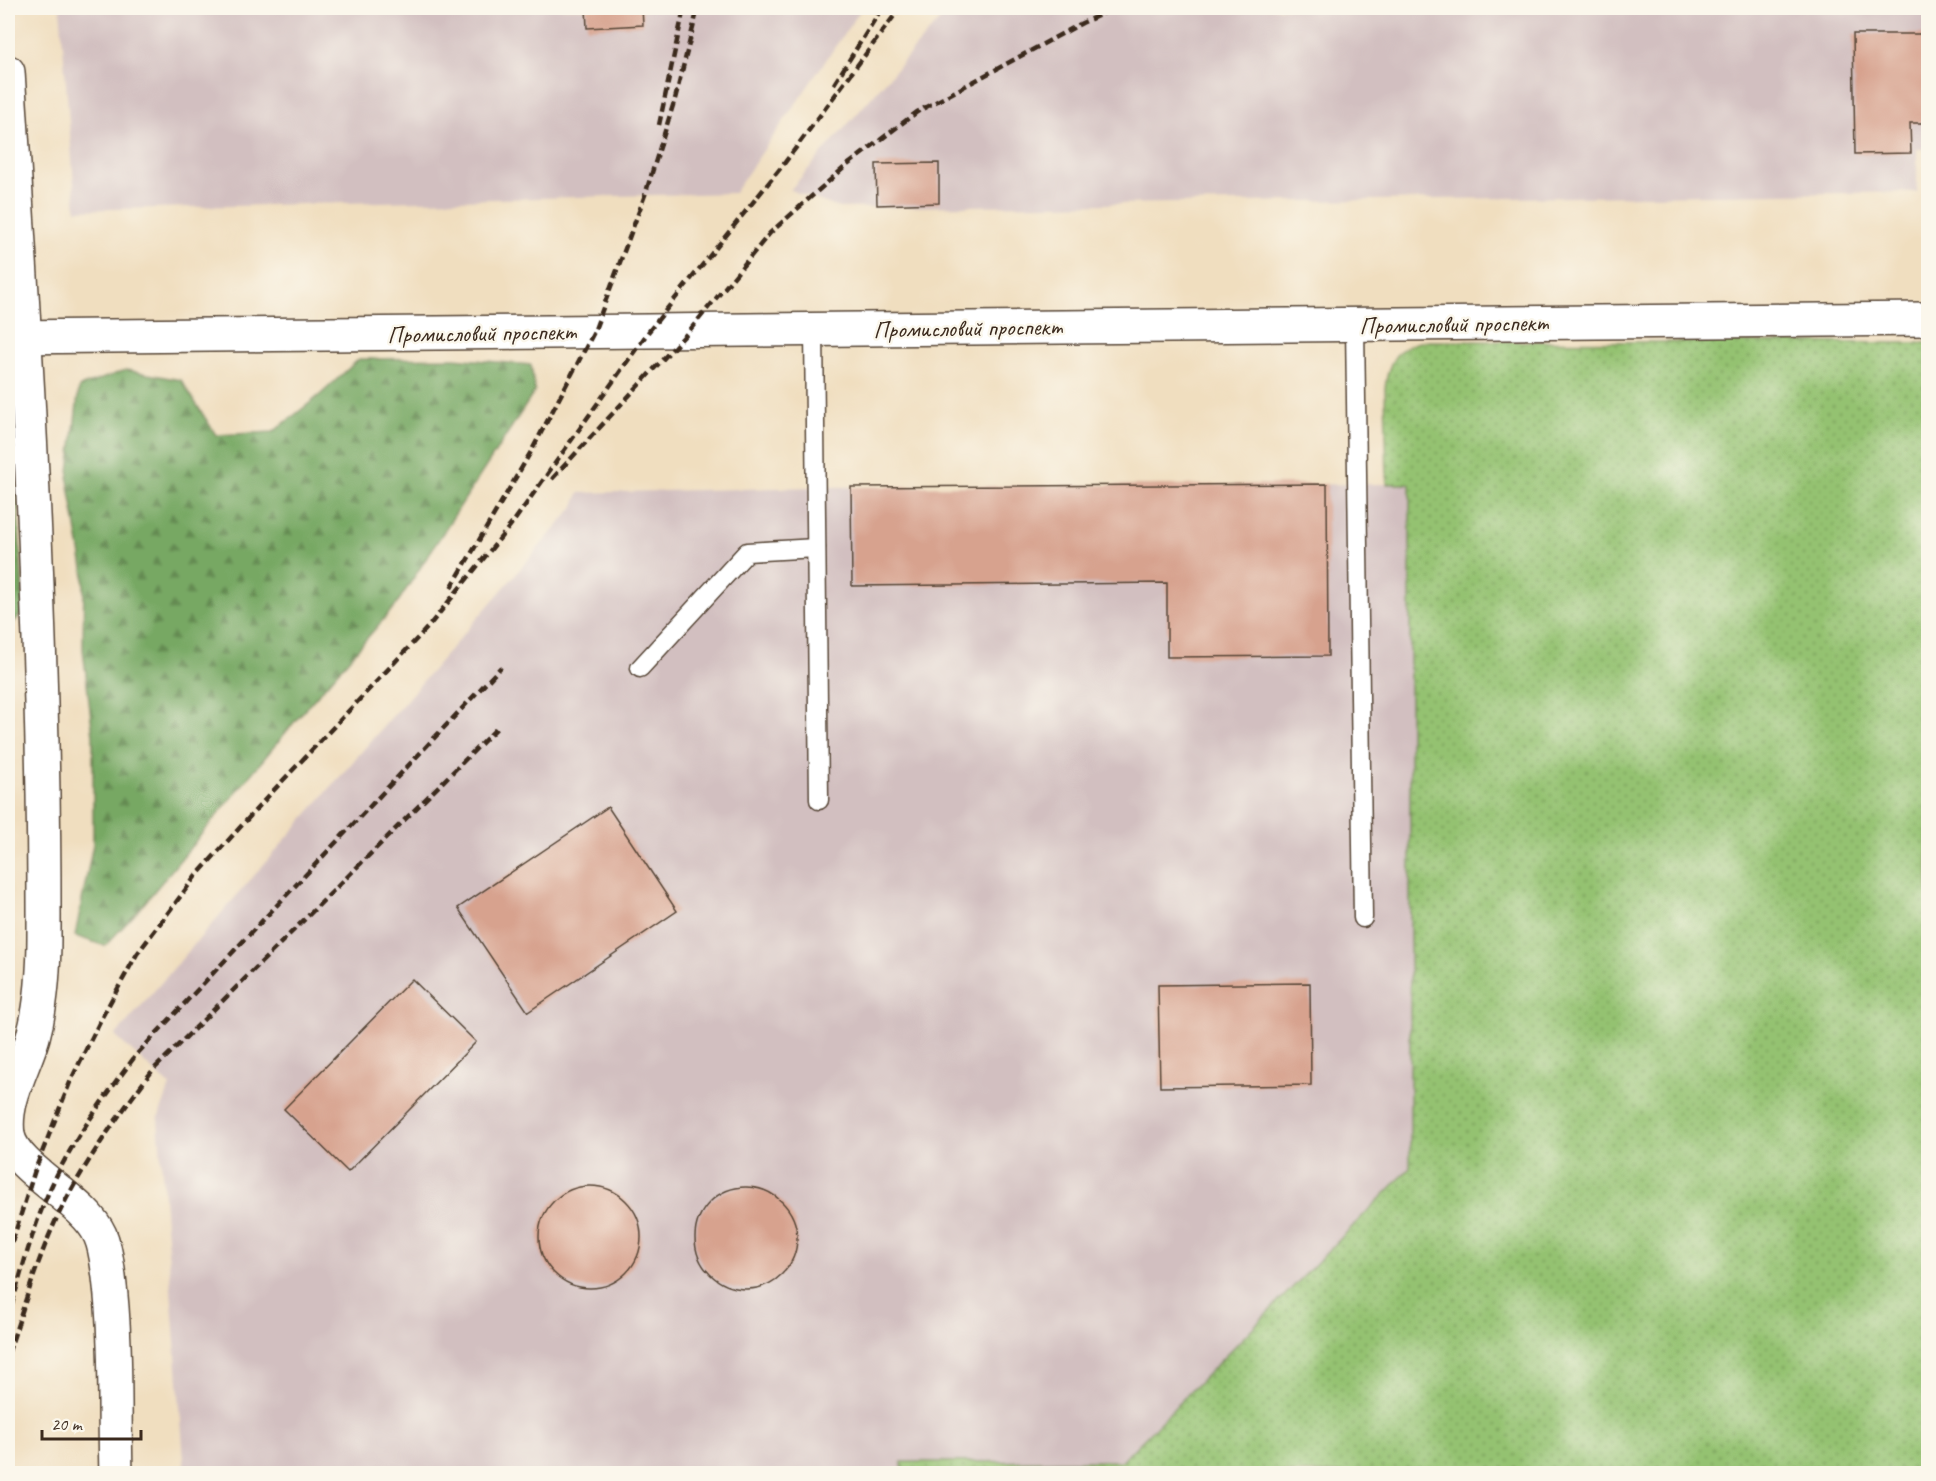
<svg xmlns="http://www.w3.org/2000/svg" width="1936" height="1481" font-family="Caveat,sans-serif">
<defs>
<pattern id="grass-dots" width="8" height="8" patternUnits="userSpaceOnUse" patternTransform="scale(1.5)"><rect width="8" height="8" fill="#94c271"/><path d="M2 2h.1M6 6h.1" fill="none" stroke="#7a9e5c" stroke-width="1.8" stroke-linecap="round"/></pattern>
<pattern id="forest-firs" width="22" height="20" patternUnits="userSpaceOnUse" patternTransform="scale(1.5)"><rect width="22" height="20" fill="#77a863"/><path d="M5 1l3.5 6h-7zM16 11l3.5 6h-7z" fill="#638951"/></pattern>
</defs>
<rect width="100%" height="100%" fill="#fbf7ec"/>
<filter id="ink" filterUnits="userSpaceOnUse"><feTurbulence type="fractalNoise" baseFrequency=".0167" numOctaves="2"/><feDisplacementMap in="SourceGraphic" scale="12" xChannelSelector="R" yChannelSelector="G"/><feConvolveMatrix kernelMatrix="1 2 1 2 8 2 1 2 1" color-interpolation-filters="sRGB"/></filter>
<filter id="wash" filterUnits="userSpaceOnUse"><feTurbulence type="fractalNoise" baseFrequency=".008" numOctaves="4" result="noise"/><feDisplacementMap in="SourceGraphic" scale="24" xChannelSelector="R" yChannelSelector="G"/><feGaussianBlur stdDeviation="1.35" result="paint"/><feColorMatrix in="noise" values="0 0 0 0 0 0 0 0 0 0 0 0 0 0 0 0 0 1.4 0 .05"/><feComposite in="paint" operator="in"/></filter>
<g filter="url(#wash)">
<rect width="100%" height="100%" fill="#f0debf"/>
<g fill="#d2bfc0">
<polygon points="60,8 862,8 734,193 76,210"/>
<polygon points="950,8 1928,8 1928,149 1917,149 1917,192 839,208 790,190"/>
<polygon points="1410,484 1410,1168 1122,1461 902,1462 902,1474 185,1473 158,1119 170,1086 115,1036 573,508 579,493 816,487"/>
</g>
<path fill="url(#grass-dots)" stroke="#687648" stroke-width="1.5" d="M1425,341l503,2v1130h-1026v-11l220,-1 288,-293v-684h-23l-2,-96c3,-27 12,-43 40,-47z"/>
<g fill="url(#forest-firs)" stroke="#596940" stroke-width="1.5">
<polygon points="454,358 531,365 535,391 396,605 301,714 137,912 105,946 75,936 93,844 93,736 83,649 84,574 68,480 79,387 126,370 181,380 216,435 273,432 321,394 359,359"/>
<polygon points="8,475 16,479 24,611 8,629"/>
</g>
<g id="blocks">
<g fill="#d7a28e">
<polygon points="586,8 642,8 643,25 587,28"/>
<polygon points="1853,34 1928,34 1928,123 1910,123 1911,153 1855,154"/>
<polygon points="939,163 939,203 877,205 876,164"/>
<polygon points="1327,484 1328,656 1167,657 1167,583 852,586 851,487"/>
<polygon points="608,807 677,911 528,1012 458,908"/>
<polygon points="412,979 476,1042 348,1172 284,1109"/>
<polygon points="1310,983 1311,1085 1160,1087 1158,985"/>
<circle cx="590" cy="1237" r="51"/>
<circle cx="746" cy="1238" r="51"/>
</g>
</g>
</g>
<g filter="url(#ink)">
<use href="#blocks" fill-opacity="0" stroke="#564536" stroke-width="1.5"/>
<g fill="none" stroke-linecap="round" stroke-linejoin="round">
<g stroke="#564536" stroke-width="21">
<g id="lane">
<polyline points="1355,325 1363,918"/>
<polyline points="814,330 819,800"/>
<polyline points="640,668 747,552 816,548"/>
</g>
</g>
<g stroke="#564536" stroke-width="36">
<g id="street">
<path d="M8,72c19,288 37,575 36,864 0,34 -2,68 -11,101 -9,31 -30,64 -25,98 6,34 76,64 92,100 6,13 7,29 9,42 8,65 5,131 7,197"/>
<polyline points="8,337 1928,319"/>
</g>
</g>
<use href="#lane" stroke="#fff" stroke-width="18"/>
<use href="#street" stroke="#fff" stroke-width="33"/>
<g stroke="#3b2a1e" stroke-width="4.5" stroke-dasharray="9 4.5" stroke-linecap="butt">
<polyline points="834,84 882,8"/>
<polyline points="659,125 684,8"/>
<polyline points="552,479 689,331 770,233 846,166 917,112 1082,23 1115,8"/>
<polyline points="451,588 532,450 594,332 645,195 675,99 698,8"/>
<polyline points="8,1255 35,1170 71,1080 102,1017 137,954 195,877 272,792 428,627 514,521 649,331 783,165 900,8"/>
<path d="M8,1318c13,-44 24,-89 43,-131 22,-48 54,-90 85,-132l365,-388"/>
<path d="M8,1354c18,-53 33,-109 60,-158 25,-45 54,-86 85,-126l345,-343"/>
</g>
</g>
</g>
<g text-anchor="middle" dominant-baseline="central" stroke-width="5" stroke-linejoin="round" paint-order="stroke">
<g font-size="24" fill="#3b2a1e" stroke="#fbf7ec">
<text transform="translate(1454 324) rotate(-1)">Промисловий проспект</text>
<text transform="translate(968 328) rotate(-1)">Промисловий проспект</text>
<text transform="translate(482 333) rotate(-1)">Промисловий проспект</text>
</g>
</g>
<rect width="1936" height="1481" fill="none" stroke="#fbf7ec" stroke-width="30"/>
<path d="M42 1430v9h99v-9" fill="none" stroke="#3b2a1e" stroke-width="3"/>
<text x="51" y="1430" font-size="18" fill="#3b2a1e" stroke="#fbf7ec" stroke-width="4.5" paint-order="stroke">20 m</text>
</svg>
